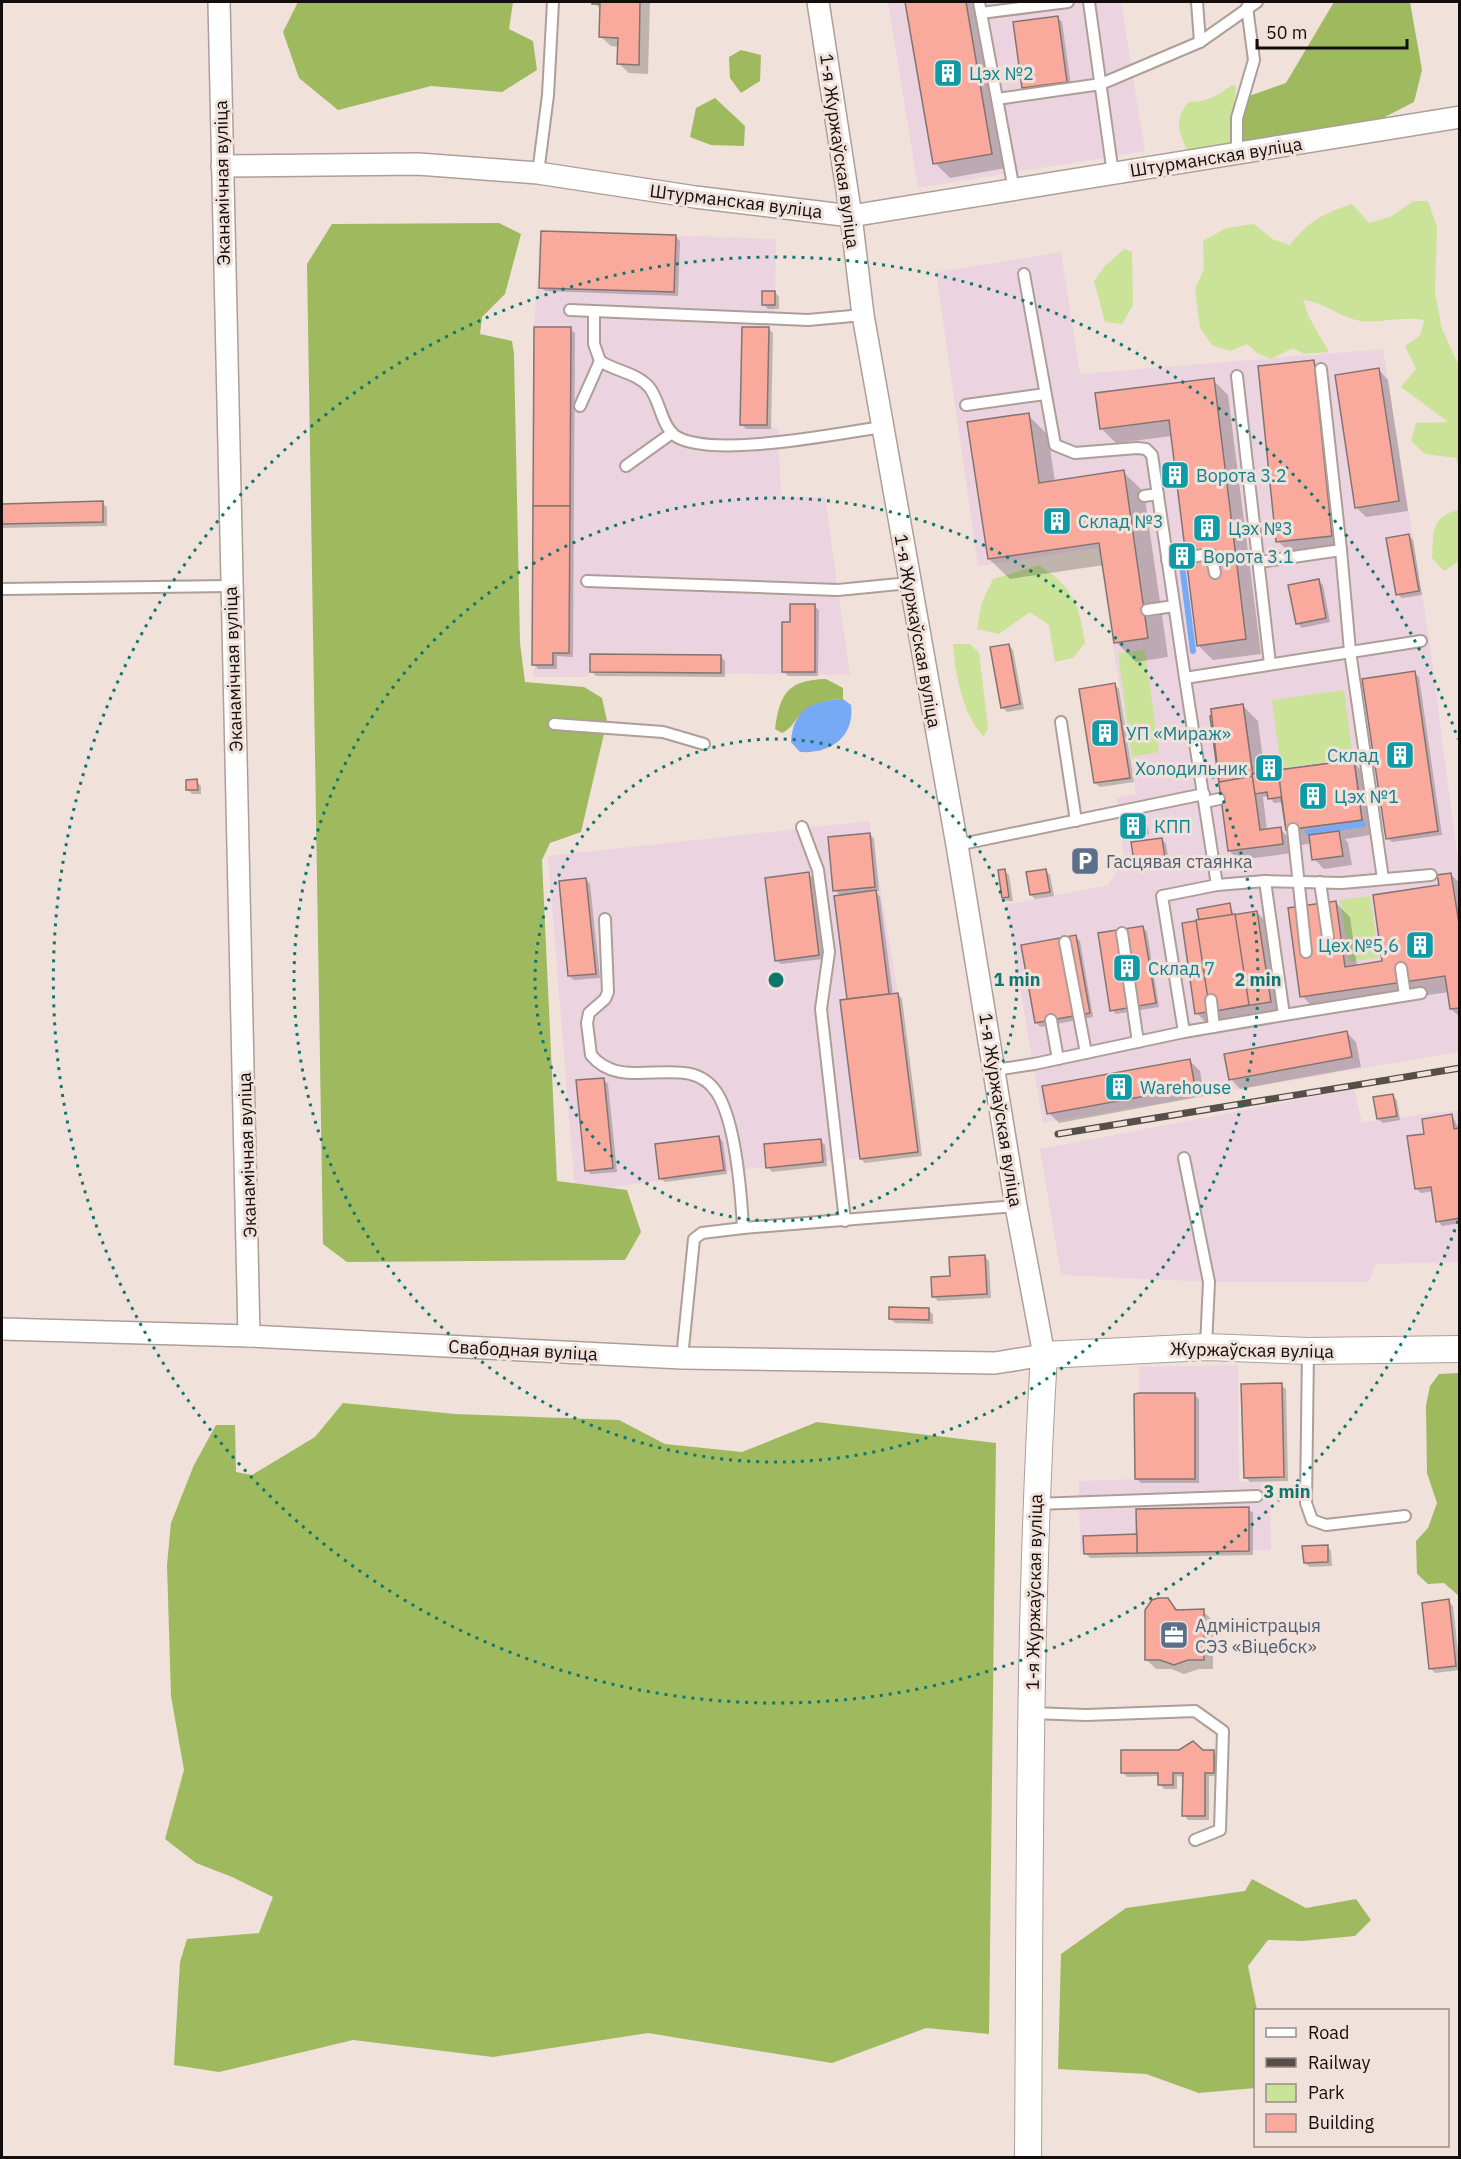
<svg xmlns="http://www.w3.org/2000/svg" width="1461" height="2159" font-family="'IBM Plex Sans',sans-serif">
<rect width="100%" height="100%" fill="#f1e1db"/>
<g fill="#ebd4df">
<polygon points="888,2 1121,2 1145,151 918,188"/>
<polygon points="541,231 776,239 775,305 774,323 769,327 767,425 778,429 781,497 825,497 850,675 591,672 588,677 534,677 534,327"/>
<polygon points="1061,252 1080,374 1383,349 1429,638 1459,869 1459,1052 1043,1123 1006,905 1108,885 1124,858 1117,798 1136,794 1098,548 978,566 936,272"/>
<polygon points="869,821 898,993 918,1152 739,1170 575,1192 548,856"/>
<polygon points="1354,1089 1362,1122 1459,1110 1459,1262 1376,1264 1369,1282 1209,1282 1061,1275 1040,1149"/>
<polygon points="1238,1365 1239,1482 1270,1482 1271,1550 1080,1554 1079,1481 1135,1479 1134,1394 1139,1393 1139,1367"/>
</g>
<g fill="#cbe398">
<path d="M1232,85l4,2 -6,60 -41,5c-11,-17 -15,-35 0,-50 18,0 28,-6 43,-17z"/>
<path d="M1413,201h15l9,26 -2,66 7,36 17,37v101l-3,-9 -31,-4 -14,-13 5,-18 32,-1 -47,-35 15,-18 -11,-23 15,-10 4,-16c-21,-4 -42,3 -63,1 -21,-3 -36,-19 -58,-21l6,17 20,35 -25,2 -11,-6 -22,11 -14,-6 -10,-9 -17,7 -18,-6 -12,-17 -5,-39 9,-20 -1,-28 23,-13 28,-4 20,16 16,5c19,-25 33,-31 62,-41l17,19 23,-7z"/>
<polygon points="1124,249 1132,252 1133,305 1122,324 1105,322 1094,281 1104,267"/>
<path d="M1459,510v51l-15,10 -12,-13c2,-25 -2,-42 27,-48z"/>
<path d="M1039,565c34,23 40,38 46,78l-12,15 -18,4 -6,-37 -19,-13 -31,22 -22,-5 5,-27 11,-23z"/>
<path d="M953,644h17l9,9 9,75 -4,9c-21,-21 -29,-63 -31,-93z"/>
<polygon points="1145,650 1159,752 1132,757 1118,653"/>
<polygon points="1344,690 1353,759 1281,768 1272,700"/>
<polygon points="1370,896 1379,957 1349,962 1340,900"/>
</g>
<g fill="#9eb95e">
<polygon points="298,2 513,2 509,29 533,41 537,70 502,92 431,86 338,110 299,78 283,32"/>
<polygon points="1334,2 1410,2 1422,70 1414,102 1377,121 1245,143 1240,131 1249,96 1286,83"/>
<polygon points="741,50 761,55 760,81 741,93 730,78 729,57"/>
<polygon points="715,98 745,126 744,146 711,145 690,137 696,108"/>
<polygon points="499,223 521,234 505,294 482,317 480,334 512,341 514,354 520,643 525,682 584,687 602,698 607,721 581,832 550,843 542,860 557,1181 627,1190 641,1232 625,1260 347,1262 323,1244 307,264 332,224"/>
<path d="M826,679l17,9v11c-16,1 -32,4 -44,17 -7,8 -7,12 -17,17l-7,-4c5,-36 13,-49 51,-50z"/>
<polygon points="1459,1373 1460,1373 1459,1596 1444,1583 1428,1584 1417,1574 1416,1541 1428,1528 1437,1503 1427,1473 1426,1405 1430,1386 1439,1374"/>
<polygon points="343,1403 455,1414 619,1420 665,1444 742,1452 817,1422 996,1443 989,2034 926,2028 832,2063 648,2033 493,2057 353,2040 219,2072 174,2065 180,1962 187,1939 259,1933 273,1897 232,1877 196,1863 165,1839 184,1770 171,1696 167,1565 171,1523 194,1465 216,1425 235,1425 236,1472 252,1475 315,1437"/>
<polygon points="1252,1879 1306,1908 1356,1899 1371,1920 1355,1936 1302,1941 1268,1940 1248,1966 1257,2010 1255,2088 1199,2093 1146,2074 1058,2069 1061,1954 1126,1908 1245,1891"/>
</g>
<path fill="#77a9f4" d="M843,699l8,6c4,32 -21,49 -51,47l-9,-10c2,-34 22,-41 52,-43z"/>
<g fill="#0003">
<polygon points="594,2 650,2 648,74 629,73 619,64 619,47 611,46 601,37 602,11"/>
<polygon points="907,2 978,2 1006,168 950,178 935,163"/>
<polygon points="1057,17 1062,22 1071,86 1028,92 1024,87"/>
<polygon points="676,237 680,241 678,296 545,291 540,287"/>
<polygon points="775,292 779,297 779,309 768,309 764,305"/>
<polygon points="570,329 575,333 573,657 557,656 557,669 538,669 534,664"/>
<polygon points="769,329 773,333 771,429 746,429 741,424"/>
<polygon points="1313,362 1323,372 1341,545 1288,551 1278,541"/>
<polygon points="1379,370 1388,380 1408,511 1366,517 1356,507"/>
<polygon points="1213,380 1228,395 1261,654 1213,660 1198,645 1189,568 1181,564 1180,555 1187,557 1172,436 1116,443 1101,428"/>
<polygon points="1028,415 1048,435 1055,482 1123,472 1144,492 1168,657 1136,662 1116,642 1104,565 1010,579 989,559"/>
<polygon points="102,503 107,507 107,526 2,528 2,505"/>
<polygon points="1408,535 1413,540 1422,595 1402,598 1397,594"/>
<polygon points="1318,581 1323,585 1330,622 1302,628 1297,623"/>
<polygon points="814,606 819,610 818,676 788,676 783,671 792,624"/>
<polygon points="1009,645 1013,650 1024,709 1007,712 1002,707"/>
<polygon points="721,657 725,661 725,677 596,676 592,672"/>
<polygon points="1414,673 1419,677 1442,835 1392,842 1387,838"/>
<polygon points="1115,685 1119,689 1134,782 1100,787 1095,783"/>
<polygon points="1243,706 1258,721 1264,768 1277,766 1282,771 1353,762 1368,777 1376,834 1345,839 1348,843 1352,865 1324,869 1314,859 1312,843 1302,845 1287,830 1283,802 1274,803 1269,796 1263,797 1267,831 1280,829 1290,839 1292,853 1239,860 1229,851"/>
<polygon points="196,781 201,786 201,794 192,794 188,790"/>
<polygon points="1142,819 1147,824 1149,834 1129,838 1124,833"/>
<polygon points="870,834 874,839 879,891 875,891 880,897 893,995 898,994 902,999 922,1156 865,1163 861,1159 849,1001 835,897 841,896 835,890"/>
<polygon points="1162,839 1166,844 1169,862 1140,866 1135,862"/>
<polygon points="1005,871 1009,875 1013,901 1007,901 1003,897"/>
<polygon points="1046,871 1050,875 1054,896 1035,899 1031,895"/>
<polygon points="808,874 813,878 823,959 781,964 776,960"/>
<polygon points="1451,875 1460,883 1460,1017 1451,1009 1449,992 1317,1011 1302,996 1335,902 1350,917 1357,966 1384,962"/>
<polygon points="586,879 590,884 600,978 574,980 569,976"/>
<polygon points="1229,905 1235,916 1257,913 1267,922 1280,1012 1206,1023 1197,1013 1201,921"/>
<polygon points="1143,927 1147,932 1159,1007 1116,1014 1112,1010"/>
<polygon points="1075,937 1080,941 1093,1017 1041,1027 1036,1023"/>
<polygon points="1347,1033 1356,1042 1361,1067 1240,1089 1231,1079"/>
<polygon points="1190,1061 1200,1071 1204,1096 1059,1123 1049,1113"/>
<polygon points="603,1079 608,1084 617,1172 591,1174 586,1170"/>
<polygon points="1393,1096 1397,1100 1400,1120 1383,1123 1378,1119"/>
<polygon points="1452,1116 1460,1130 1460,1223 1442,1226 1438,1221 1434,1191 1421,1193 1416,1188"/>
<polygon points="719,1137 723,1142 727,1174 665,1182 660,1178"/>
<polygon points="820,1140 825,1145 827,1166 772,1172 768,1167"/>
<polygon points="985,1257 989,1261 991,1298 938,1301 933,1296 952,1278"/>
<polygon points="928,1310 933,1314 933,1324 895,1323 890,1319"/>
<polygon points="1281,1385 1286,1389 1288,1481 1250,1482 1245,1477"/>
<polygon points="1194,1395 1199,1399 1199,1483 1141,1483 1137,1479"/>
<polygon points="1248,1509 1253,1513 1253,1555 1090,1558 1085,1553 1138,1536"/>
<polygon points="1327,1546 1331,1551 1332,1566 1310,1567 1305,1563"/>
<polygon points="1168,1600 1179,1611 1203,1611 1213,1621 1213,1669 1199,1669 1184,1674 1171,1669 1156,1669 1146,1659"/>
<polygon points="1448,1601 1453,1606 1460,1670 1435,1673 1430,1668"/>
<polygon points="1203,1752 1213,1752 1218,1756 1217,1776 1209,1776 1209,1820 1188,1820 1184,1815 1184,1777 1177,1776 1177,1789 1164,1789 1160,1784 1160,1776 1127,1777 1122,1772"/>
</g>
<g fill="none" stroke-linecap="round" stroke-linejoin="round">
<g stroke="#77a9f4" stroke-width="6">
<polyline points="1182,565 1193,651"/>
<polyline points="1308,832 1363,824"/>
</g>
</g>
<g fill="#faaa9c" stroke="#837471" stroke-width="1.5">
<polygon points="592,2 640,2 639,65 617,64 618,38 599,37 600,4 592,4"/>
<polygon points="905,2 966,2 992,154 933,164"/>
<polygon points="1058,16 1067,82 1022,88 1013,22"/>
<polygon points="541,231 676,235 674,292 539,288"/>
<rect x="762" y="291" width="13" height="14"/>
<polygon points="534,327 571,327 570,506 533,506"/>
<polygon points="742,327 769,327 767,425 740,425"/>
<polygon points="1314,360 1332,536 1276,542 1258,366"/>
<polygon points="1379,368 1399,501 1355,508 1335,375"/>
<polygon points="1214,378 1246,639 1197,646 1169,420 1100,429 1095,393"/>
<polygon points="1029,413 1039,483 1124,470 1148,638 1114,643 1099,543 988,559 967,422"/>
<polygon points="103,501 103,522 2,524 2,504"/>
<polygon points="533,506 570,506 569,653 553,653 553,665 532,665"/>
<polygon points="1409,534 1419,591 1396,595 1386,538"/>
<polygon points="1319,579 1326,618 1296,624 1288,585"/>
<polygon points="790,604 815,604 815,672 782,672 782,622 790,622"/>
<polygon points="1009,644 1020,704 1001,708 990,647"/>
<polygon points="590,654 721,655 721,673 590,672"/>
<polygon points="1415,671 1438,831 1386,839 1362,679"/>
<polygon points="1115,683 1130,778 1094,783 1079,689"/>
<polygon points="1243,704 1260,830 1281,827 1283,844 1228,851 1210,716 1212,715 1211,709"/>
<polygon points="1243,704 1253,776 1219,782 1211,709"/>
<polygon points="1354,760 1362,820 1286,830 1281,797 1268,799 1267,792 1255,794 1252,774"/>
<polygon points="1354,760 1362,820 1286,830 1278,770"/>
<polygon points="1278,765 1278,770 1261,772 1260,767"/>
<polygon points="197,779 198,790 186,790 186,780"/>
<polygon points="1143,818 1145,830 1123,834 1121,822"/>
<polygon points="1339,831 1343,856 1312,860 1309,835"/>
<polygon points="870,833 875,887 833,891 828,837"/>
<polygon points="1162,838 1165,858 1134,862 1131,842"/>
<polygon points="1005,869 1009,897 1002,898 998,870"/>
<polygon points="1046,869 1050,892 1030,895 1026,872"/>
<polygon points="809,872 819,955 775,961 765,878"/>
<polygon points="1451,873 1460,930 1460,1008 1450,1009 1445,976 1300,997 1288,908 1336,901 1345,967 1382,961 1373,895 1439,885 1437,875"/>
<polygon points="586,878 596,974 568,976 559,881"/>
<polygon points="876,890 889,994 847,999 834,896"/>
<polygon points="1230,903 1232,915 1199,920 1197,909"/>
<polygon points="1257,911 1271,1002 1195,1014 1182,923"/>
<polygon points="1235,914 1249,1005 1210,1012 1196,920"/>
<polygon points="1143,926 1156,1003 1110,1011 1098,933"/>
<polygon points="1076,935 1090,1013 1035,1023 1021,945"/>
<polygon points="898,993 918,1152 860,1159 840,1000"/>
<polygon points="1347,1031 1352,1057 1229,1080 1224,1054"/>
<polygon points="1190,1059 1195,1087 1047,1114 1042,1086"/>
<polygon points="604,1078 613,1168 585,1171 576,1080"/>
<polygon points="1393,1094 1397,1116 1377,1119 1373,1097"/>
<polygon points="1452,1114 1454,1129 1460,1128 1460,1218 1436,1222 1431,1187 1415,1189 1407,1136 1424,1134 1422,1119"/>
<polygon points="719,1136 724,1170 659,1179 655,1144"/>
<polygon points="821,1139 823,1162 766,1168 764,1144"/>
<polygon points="985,1255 987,1294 932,1297 931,1277 950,1276 949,1257"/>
<polygon points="889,1307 929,1308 929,1320 889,1319"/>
<polygon points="1282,1383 1284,1477 1244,1478 1241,1384"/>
<polygon points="1139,1393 1195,1393 1195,1479 1135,1479 1134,1394"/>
<polygon points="1249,1507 1249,1551 1137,1553 1136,1509"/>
<polygon points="1137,1534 1137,1553 1084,1554 1083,1536"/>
<polygon points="1328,1545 1328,1562 1304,1563 1302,1546"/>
<polygon points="1158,1598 1168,1598 1176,1610 1204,1609 1204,1660 1188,1660 1174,1665 1160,1660 1145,1660 1145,1610 1152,1600"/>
<polygon points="1449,1599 1456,1666 1429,1669 1422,1603"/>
<polygon points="1193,1741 1203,1750 1214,1750 1214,1773 1205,1773 1205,1816 1182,1816 1183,1773 1173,1773 1173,1785 1158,1785 1158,1773 1121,1773 1121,1750 1179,1750"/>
</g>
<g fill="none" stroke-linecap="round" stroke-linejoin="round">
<g stroke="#ad9e98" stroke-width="14">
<g id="service">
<polyline points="979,2 1014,190"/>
<polyline points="1089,2 1113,174"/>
<polyline points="1197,2 1200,42"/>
<polyline points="981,13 1068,2"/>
<polyline points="997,99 1101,84 1200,42 1257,2"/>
<polyline points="1237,153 1237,118 1254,60 1247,7"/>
<polyline points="538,173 548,95 553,2"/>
<polyline points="1024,274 1055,445 1075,453 1137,448 1146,449 1152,455 1185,678"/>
<polyline points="570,310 808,320 863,315"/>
<path d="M594,311v33l6,17c15,10 37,12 49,26 11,13 12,37 25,48 34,25 166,-2 208,-8"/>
<polyline points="1321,369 1341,550"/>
<polyline points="1237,376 1270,664"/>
<polyline points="966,405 1045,394"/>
<polyline points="580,406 600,361"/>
<polyline points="626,466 672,433"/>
<polyline points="1144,496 1158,494"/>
<polyline points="1167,560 1211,554 1215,573"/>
<polyline points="1259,562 1341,550 1350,651 1383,879"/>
<polyline points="587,581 838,590 909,583"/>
<polyline points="2,589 230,586"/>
<polyline points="1147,610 1174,606"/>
<polyline points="1061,722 1076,821"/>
<polyline points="554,724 663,732 704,744"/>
<polyline points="1205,802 1219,799"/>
<polyline points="802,827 818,870 829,952 821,1009 845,1221"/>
<polyline points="1293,829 1306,952"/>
<polyline points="957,845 1204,794"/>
<polyline points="1320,882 1328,937"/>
<polyline points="1217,885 1185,678 1421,641"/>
<path d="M605,919l3,73 -3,7 -16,14 -2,10 4,32c33,41 97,-7 126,38 19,30 24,99 26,135l273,-22"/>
<polyline points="1122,933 1138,1042"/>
<polyline points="1065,942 1086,1053"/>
<polyline points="1401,968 1405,995"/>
<polyline points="1211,1000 1214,1027"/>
<polyline points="1284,1015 1421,993"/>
<polyline points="1051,1020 1058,1059"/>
<polyline points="1184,1032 1162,896 1217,885 1265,881 1342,883 1431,875"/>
<polyline points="995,1070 1034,1064 1184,1032 1284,1015 1265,881"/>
<polyline points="1184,1158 1209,1282 1206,1346"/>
<polyline points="1308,1351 1306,1503 1312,1520 1326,1525 1405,1516"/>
<polyline points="682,1358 694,1239 702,1233 743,1228"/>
<polyline points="1036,1504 1257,1496"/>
<polyline points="1031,1713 1086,1715 1195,1711 1223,1731 1220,1830 1195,1840"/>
</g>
</g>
<g stroke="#ad9e98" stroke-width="24">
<g id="minor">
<polyline points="219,2 249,1336"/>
<polyline points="222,166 418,164 538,173 695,197 851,216 1460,117"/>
<polyline points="2,1329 249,1336 682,1358 995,1363 1044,1355 1016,1206 957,845 863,315 851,216 818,2"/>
</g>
</g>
<g stroke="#ad9e98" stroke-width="28">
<path id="tertiary" d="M1028,2158c2,-268 0,-536 16,-803l162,-8 102,4 152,-2"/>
</g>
<use href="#service" stroke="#fff" stroke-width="10"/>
<use href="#minor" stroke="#fff" stroke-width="21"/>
<use href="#tertiary" stroke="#fff" stroke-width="26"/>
<g stroke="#564e4a" stroke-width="7">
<polyline id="rail" points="1058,1134 1460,1068"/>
</g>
<use href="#rail" stroke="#f1e1db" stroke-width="4.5" stroke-dasharray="14" stroke-linecap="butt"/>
</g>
<g fill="none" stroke="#0f766e" stroke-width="3" stroke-dasharray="3 6">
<circle cx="776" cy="980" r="241"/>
<circle cx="776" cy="980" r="482"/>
<path d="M1458 1221A723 723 0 1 1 1458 739"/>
</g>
<defs>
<g id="building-square" transform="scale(1.5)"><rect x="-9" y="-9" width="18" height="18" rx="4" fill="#0f9aa8" stroke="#f1e1db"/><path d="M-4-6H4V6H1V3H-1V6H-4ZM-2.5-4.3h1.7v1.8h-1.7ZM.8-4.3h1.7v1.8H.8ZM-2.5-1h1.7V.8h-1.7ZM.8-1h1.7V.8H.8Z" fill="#fff"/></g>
<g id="parking-square" transform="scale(1.5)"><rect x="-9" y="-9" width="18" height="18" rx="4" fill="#5c6f8a" stroke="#f1e1db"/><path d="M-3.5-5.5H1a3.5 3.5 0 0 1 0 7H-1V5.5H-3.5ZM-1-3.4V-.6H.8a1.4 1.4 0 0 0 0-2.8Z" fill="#fff"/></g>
<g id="office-square" transform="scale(1.5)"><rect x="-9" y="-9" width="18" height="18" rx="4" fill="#5c6f8a" stroke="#f1e1db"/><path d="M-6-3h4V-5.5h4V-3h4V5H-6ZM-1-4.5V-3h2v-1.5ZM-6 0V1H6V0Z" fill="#fff"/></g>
</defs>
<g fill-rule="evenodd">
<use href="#building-square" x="948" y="73"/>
<use href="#building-square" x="1175" y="475"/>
<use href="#building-square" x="1057" y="521"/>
<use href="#building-square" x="1207" y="528"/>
<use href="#building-square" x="1182" y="556"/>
<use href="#building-square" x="1105" y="733"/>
<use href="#building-square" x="1400" y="755"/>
<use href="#building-square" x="1269" y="768"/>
<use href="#building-square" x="1313" y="796"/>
<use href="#building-square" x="1133" y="826"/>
<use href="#parking-square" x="1085" y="861"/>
<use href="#building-square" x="1420" y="945"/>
<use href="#building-square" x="1127" y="968"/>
<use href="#building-square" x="1119" y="1087"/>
<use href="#office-square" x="1174" y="1635"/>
</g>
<g text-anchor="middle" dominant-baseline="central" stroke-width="6" stroke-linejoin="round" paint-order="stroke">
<g font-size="18" fill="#0d838f" stroke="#f1e1db" text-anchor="start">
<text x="969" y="73">Цэх №2</text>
<text x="1196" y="475">Ворота 3.2</text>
<text x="1078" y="521">Склад №3</text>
<text x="1228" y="528">Цэх №3</text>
<text x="1203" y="556">Ворота 3.1</text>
<text x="1126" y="733">УП «Мираж»</text>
<text x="1379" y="755" text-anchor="end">Склад</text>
<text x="1248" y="768" text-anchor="end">Холодильник</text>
<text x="1334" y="796">Цэх №1</text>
<text x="1154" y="826">КПП</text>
<text x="1399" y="945" text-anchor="end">Цех №5,6</text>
<text x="1148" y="968">Склад 7</text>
<text x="1140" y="1087">Warehouse</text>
</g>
<g font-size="18" fill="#130e0c" stroke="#f1e1db">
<text transform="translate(840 151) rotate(82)">1-я Журжаўская вуліца</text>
<text transform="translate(1216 157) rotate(-9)">Штурманская вуліца</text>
<text transform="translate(222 183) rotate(-91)">Эканамічная вуліца</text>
<text transform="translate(736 201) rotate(7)">Штурманская вуліца</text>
<text transform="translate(918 631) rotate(80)">1-я Журжаўская вуліца</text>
<text transform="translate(233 669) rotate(-92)">Эканамічная вуліца</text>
<text transform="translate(1001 1110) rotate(81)">1-я Журжаўская вуліца</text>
<text transform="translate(247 1155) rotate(-92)">Эканамічная вуліца</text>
<text transform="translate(523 1350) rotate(3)">Свабодная вуліца</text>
<text transform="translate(1252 1350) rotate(1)">Журжаўская вуліца</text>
<text transform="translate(1034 1592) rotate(-89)">1-я Журжаўская вуліца</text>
</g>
<g font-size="18" fill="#4e5e75" stroke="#f1e1db" text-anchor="start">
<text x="1106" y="861">Гасцявая стаянка</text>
<text x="1195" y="1625">Адміністрацыя<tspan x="1195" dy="21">СЭЗ «Віцебск»</tspan></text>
</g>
</g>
<circle cx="776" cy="980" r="9" fill="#0f766e" stroke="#f1e1db" stroke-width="3"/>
<g font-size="18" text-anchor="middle" font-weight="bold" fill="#0f766e" stroke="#f1e1db" stroke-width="6" stroke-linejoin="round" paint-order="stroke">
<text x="1017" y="986">1 min</text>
<text x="1258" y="986">2 min</text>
<text x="1287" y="1498">3 min</text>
</g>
<rect width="1461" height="2159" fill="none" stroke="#130e0c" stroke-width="6"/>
<rect x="1254" y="2009" width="195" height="138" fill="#f1e1db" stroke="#988d88" stroke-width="1.5"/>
<rect x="1266" y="2028" width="30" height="9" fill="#ffffff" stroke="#988d88" stroke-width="1.5"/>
<text x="1308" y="2039" font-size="18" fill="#130e0c">Road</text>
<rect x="1266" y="2058" width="30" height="9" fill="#564e4a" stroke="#988d88" stroke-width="1.5"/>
<text x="1308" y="2069" font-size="18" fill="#130e0c">Railway</text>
<rect x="1266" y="2084" width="30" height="18" fill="#cbe398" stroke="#988d88" stroke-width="1.5"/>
<text x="1308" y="2099" font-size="18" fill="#130e0c">Park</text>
<rect x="1266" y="2114" width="30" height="18" fill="#faaa9c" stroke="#988d88" stroke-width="1.5"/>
<text x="1308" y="2129" font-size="18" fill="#130e0c">Building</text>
<path d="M1257 39v9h150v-9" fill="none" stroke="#130e0c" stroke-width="3"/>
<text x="1266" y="39" font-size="18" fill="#130e0c" stroke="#f1e1db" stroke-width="4.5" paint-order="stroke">50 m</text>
</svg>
